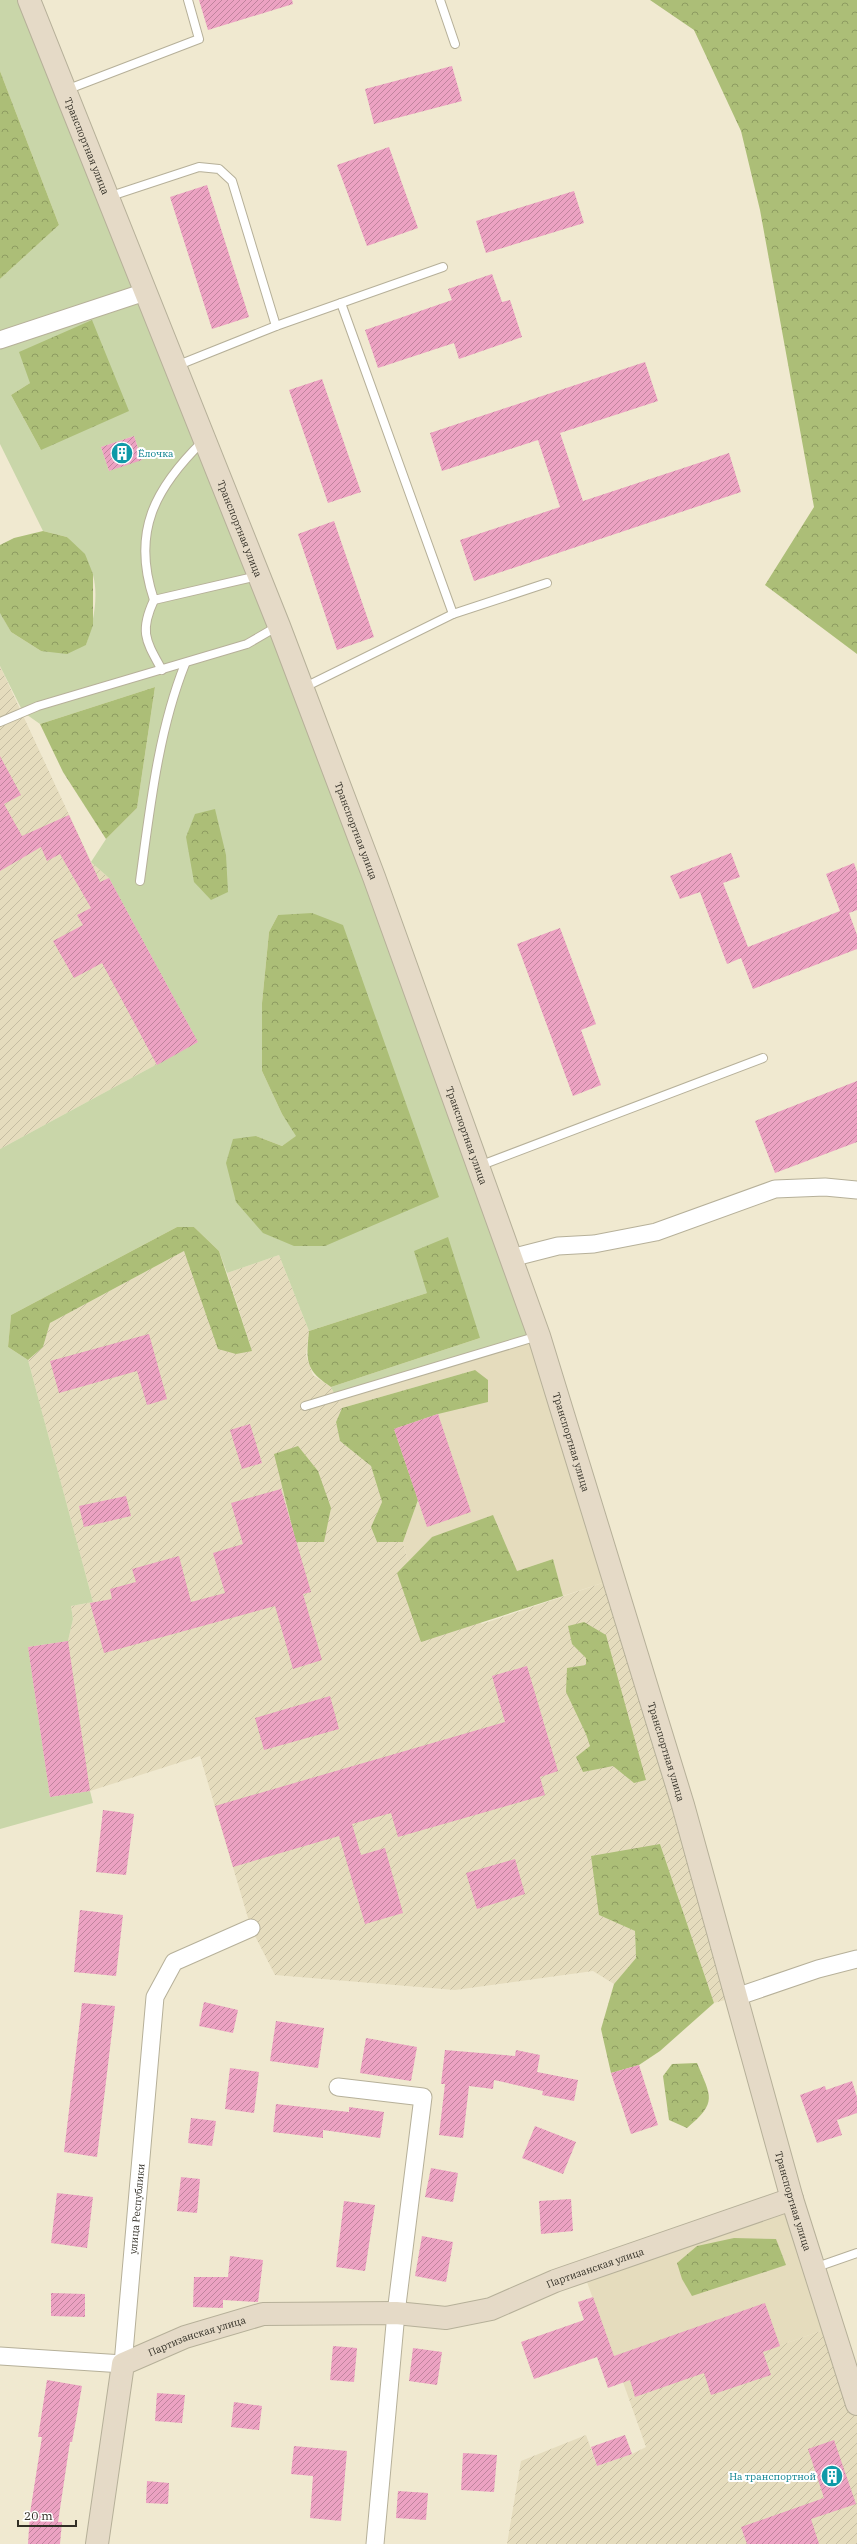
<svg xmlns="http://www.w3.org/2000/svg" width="857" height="2544" font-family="'IBM Plex Serif',serif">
<defs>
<pattern id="industrial-furrows" width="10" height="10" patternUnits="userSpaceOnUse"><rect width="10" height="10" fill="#e5dcbd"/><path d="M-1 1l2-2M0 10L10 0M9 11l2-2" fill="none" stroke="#c5bda2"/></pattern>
<pattern id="forest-crowns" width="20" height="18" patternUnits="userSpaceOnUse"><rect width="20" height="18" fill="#acbe77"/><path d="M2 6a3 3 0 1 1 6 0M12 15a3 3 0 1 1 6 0" fill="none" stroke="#8d9b61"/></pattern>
<pattern id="building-hatch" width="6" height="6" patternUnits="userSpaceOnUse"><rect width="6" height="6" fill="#eca2c2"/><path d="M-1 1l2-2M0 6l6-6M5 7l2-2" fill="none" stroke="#c0849d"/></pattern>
</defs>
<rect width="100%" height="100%" fill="#f0e9d0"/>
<g fill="#e5dcbd">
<polygon points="539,1336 614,1579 563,1596 553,1559 517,1571 432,1537 408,1562 403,1542 418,1500 394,1429 438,1414 475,1370 342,1408 336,1397"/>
<polygon points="792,2199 832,2327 629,2399 583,2271"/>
</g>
<g fill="url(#industrial-furrows)">
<polygon points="0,666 91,862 109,878 198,1042 0,1149"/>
<polygon points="184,1251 194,1274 252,1351 227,1273 279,1255 309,1331 306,1355 313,1375 331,1387 342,1408 336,1422 340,1441 371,1466 382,1502 371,1527 377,1542 403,1542 408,1562 397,1573 482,1624 614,1579 736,1997 714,2003 660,1844 599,1915 635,1931 636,1958 614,1984 593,1971 455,1990 275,1975 251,1928 200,1756 90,1791 50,1797 28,1647 68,1641 73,1619 71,1606 93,1602 28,1360 43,1347 50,1323"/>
<polygon points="832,2327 857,2404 857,2544 507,2544 521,2461 586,2435 597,2466 632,2454 646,2447 629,2399"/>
</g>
<path fill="#c9d6a9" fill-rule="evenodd" d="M0,0h29l510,1336 -203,61 -5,-10 149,-49 -53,-45 -118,38 -30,-76 -52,18 -8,-22 -25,-24h-17l-166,88 -3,32 20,13 65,242 -22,4 2,13 -5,22 -40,6 22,150 40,-6 3,12 -93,26v-680l198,-107 -89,-164 -18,-16 15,-23 31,-31 18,-121 -115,37 -17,-12 -23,-46v-54l11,20 30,19 45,-6c7,-21 13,-48 7,-70 -3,-10 -19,-29 -26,-38l-24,-6 -43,-87v-165l59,-54 -59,-154zM30,383l11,67 -30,-55zM134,436l8,23 -33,12 -8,-24zM278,915l47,331 -69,-110 26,10 15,-10 -15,-22 -20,-43v-68l7,-71z"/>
<g fill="url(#forest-crowns)">
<polygon points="650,0 857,0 857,654 765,585 814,507 760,210 741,131 694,30"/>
<polygon points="0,71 59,225 0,279"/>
<polygon points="92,320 129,411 41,450 11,395 30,383 19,352"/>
<polygon points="43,531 67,537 85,554 93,574 93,625 86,645 67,654 41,651 11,632 0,613 0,545 14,538"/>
<polygon points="155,687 137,808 106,839 63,772 40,724"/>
<polygon points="215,809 226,855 228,892 211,900 194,882 186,837 195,814"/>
<polygon points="312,913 343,925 439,1197 325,1246 294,1246 263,1233 236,1202 226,1163 233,1139 256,1136 282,1146 296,1136 282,1114 262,1071 262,1003 269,932 278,915"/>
<polygon points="177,1227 194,1227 219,1251 252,1351 236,1354 218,1349 184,1251 50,1323 43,1347 28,1360 8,1347 11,1315"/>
<path d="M448,1237l32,101 -149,49c-26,-17 -25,-26 -22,-56l118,-38 -13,-42z"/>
<polygon points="475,1370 488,1380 488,1402 438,1414 394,1429 418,1500 403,1542 377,1542 371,1527 382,1502 371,1466 340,1441 336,1422 342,1408"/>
<polygon points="298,1446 318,1471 331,1508 324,1542 296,1542 274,1454"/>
<polygon points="493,1515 517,1571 553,1559 563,1596 421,1642 397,1573 432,1537"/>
<polygon points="584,1622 606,1635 646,1780 634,1783 613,1766 583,1772 576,1757 590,1746 586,1734 566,1692 567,1668 586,1665 586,1658 572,1644 568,1626"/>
<polygon points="660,1844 714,2003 660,2051 639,2065 611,2073 601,2029 614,1984 636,1958 635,1931 599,1915 591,1856"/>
<path d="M697,2063c14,34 21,39 -10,65l-18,-8 -6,-44 9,-12z"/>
<polygon points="734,2238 776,2239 786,2265 692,2296 682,2279 677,2263 697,2246"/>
</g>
<g fill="url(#building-hatch)">
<polygon points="199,0 292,0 293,4 208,30"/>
<polygon points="452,66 462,101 374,124 365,89"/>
<polygon points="389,147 418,228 367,246 337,165"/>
<polygon points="207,185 249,317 212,329 170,197"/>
<polygon points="574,191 584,223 486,253 476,221"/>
<polygon points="492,274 502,302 510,300 522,337 459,359 454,343 378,368 365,330 452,300 448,289"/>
<polygon points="645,362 658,401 560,433 583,501 729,453 741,492 474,581 460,540 560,507 538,440 442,471 430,433"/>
<polygon points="322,379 361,492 328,503 289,390"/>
<polygon points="134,436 142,460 109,471 101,447"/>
<polygon points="334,521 374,637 337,650 298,534"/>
<polygon points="0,756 21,795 4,804 22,836 69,815 100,882 109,878 198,1042 157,1065 102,963 74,978 53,941 83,925 77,915 91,908 60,854 47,861 41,847 0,871"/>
<polygon points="731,853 740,877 723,883 748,947 840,911 826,874 854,863 857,872 857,910 849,913 857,935 857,949 753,989 741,958 727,964 700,892 680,899 670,876"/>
<polygon points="560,928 596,1024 581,1030 601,1085 573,1096 517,944"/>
<polygon points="857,1081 857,1142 775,1173 755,1121"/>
<polygon points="149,1334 167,1399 147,1405 137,1371 59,1393 50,1361"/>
<polygon points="438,1414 471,1512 427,1527 394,1429"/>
<polygon points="250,1424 262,1463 242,1469 230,1430"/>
<polygon points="281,1489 311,1592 303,1594 322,1660 293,1669 275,1606 104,1653 90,1603 112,1599 110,1589 136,1582 132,1569 179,1556 191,1602 225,1593 213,1553 243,1544 231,1503"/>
<polygon points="126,1496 131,1516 84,1527 79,1506"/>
<polygon points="68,1641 90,1791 50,1797 28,1647"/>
<polygon points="527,1666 558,1771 540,1777 545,1795 398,1837 391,1813 352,1824 361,1855 385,1848 403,1913 365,1924 339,1836 233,1867 215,1806 505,1722 492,1676"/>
<polygon points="330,1696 339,1729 264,1750 255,1718"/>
<polygon points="103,1810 134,1814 126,1875 96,1872"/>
<polygon points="515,1859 525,1894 477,1909 466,1873"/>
<polygon points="80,1910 123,1915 116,1976 74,1972"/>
<polygon points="204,2002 238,2010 233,2033 199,2026"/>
<polygon points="82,2003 115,2006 97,2157 64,2152"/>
<polygon points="276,2021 324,2028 318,2068 270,2061"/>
<polygon points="366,2038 417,2047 411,2081 360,2073"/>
<polygon points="445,2050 515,2056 516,2050 540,2055 537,2072 578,2080 574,2101 542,2095 543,2091 494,2080 493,2089 469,2086 463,2138 439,2135 445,2084 441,2084"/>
<polygon points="639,2065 658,2125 631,2134 611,2073"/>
<polygon points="230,2068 259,2072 254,2113 225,2109"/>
<polygon points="852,2081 857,2097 857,2113 837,2120 842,2135 817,2143 800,2095 825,2086 826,2090"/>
<polygon points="276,2104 349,2112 349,2107 384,2112 380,2138 323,2130 323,2138 273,2132"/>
<polygon points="191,2118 216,2121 212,2146 188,2143"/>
<polygon points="535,2126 576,2142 563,2174 522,2158"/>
<polygon points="431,2168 458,2173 453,2202 425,2197"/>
<polygon points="181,2177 200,2179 197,2213 177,2211"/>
<polygon points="57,2193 93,2197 87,2248 51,2243"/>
<polygon points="571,2199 573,2231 541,2234 539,2201"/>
<polygon points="344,2201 375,2205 365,2271 336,2267"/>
<polygon points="422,2236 453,2242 446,2282 415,2276"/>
<polygon points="230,2256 263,2260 258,2302 223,2300 223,2308 193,2307 194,2277 228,2277"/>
<polygon points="51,2293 85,2294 85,2317 51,2316"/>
<polygon points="593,2297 614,2356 765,2303 780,2346 763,2352 771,2375 711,2395 704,2373 635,2397 630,2380 608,2388 597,2357 534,2379 521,2342 584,2320 578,2302"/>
<polygon points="333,2346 357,2348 354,2382 330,2380"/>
<polygon points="413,2348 442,2352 437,2385 409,2381"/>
<polygon points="47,2380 82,2386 72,2442 70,2442 58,2522 62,2522 60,2544 28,2544 30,2513 42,2437 38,2437"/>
<polygon points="157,2393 185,2395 182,2423 155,2421"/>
<polygon points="234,2402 262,2406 259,2430 231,2427"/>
<polygon points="625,2435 632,2454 597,2466 591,2447"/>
<polygon points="834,2440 856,2504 811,2519 819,2544 747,2544 741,2527 824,2498 808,2449"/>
<polygon points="294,2446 347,2451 341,2521 310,2518 313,2476 291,2474"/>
<polygon points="463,2453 497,2455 494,2492 461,2490"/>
<polygon points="147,2481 169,2483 168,2504 146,2503"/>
<polygon points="398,2491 428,2493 426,2520 396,2518"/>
</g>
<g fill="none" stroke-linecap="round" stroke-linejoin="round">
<g stroke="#b6b099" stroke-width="10">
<g id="service">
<polyline points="440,0 455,44"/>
<polyline points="66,90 199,39 188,0"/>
<polyline points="108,197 199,167 219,169 232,181 276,326"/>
<polyline points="341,303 453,614 547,583"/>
<polyline points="176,366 276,326 443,267"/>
<path d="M203,441c-48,47 -72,91 -49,159l104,-24"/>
<path d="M154,600c-15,32 -8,41 8,70"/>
<polyline points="303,688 453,614"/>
<polyline points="0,722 38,706 247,644 278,626"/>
<path d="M140,881c10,-73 18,-149 45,-217"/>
<polyline points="479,1166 763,1058"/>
<polyline points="305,1406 538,1336"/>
<polyline points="814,2268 857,2253"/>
</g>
</g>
<g stroke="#b6b099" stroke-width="19">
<g id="minor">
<polyline points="0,340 145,292"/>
<polyline points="511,1258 558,1246 594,1244 656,1232 775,1189 825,1187 857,1190"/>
<polyline points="736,1997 818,1969 857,1959"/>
<polyline points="338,2087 423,2097 396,2313 375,2544"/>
<path id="s1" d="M0,2356l123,8 32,-367 19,-35 77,-34"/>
</g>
</g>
<g stroke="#b6b099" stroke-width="24">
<g id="secondary">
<path id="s2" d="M29,0l250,626 95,251 165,459 144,469 109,394 65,205"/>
<path id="s3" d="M97,2544l26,-180 62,-27 78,-23 133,-1 50,5 45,-9 64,-28 237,-82"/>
</g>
</g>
<use href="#service" stroke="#fff" stroke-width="8"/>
<use href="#minor" stroke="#fff" stroke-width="17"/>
<use href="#secondary" stroke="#e5dac7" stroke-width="22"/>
</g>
<defs>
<g id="building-disc" transform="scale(1.15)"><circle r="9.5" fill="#0f9aa8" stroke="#fff"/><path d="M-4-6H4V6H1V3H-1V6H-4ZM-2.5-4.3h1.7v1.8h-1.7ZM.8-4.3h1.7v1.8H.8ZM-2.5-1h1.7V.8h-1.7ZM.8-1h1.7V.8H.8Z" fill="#fff"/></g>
</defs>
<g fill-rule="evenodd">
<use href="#building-disc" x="122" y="453"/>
<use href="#building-disc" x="832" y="2476"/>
</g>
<g text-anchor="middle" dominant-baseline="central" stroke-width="4" stroke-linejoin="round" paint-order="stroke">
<g font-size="10" fill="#322f26" stroke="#fff">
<text stroke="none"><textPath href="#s2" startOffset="157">Транспортная улица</textPath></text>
<text stroke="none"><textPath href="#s2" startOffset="569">Транспортная улица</textPath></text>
<text stroke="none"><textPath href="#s2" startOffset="893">Транспортная улица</textPath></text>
<text stroke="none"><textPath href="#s2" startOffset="1217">Транспортная улица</textPath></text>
<text stroke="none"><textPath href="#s2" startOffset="1541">Транспортная улица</textPath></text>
<text stroke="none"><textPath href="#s2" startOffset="1865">Транспортная улица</textPath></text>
<text stroke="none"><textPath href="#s2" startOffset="2332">Транспортная улица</textPath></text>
<text stroke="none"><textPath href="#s1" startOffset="279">улица Республики</textPath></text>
<text stroke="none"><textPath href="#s3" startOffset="672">Партизанская улица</textPath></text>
<text stroke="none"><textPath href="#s3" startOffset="261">Партизанская улица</textPath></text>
</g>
<g font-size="10" fill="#0d838f" stroke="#fff" text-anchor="start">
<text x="138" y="453">Ёлочка</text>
<text x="816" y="2476" text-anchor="end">На транспортной</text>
</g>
</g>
<path d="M18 2520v6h58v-6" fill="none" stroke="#322f26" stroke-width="2"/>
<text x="24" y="2520" font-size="12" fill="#322f26" stroke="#ffffff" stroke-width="3" paint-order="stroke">20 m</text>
</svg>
